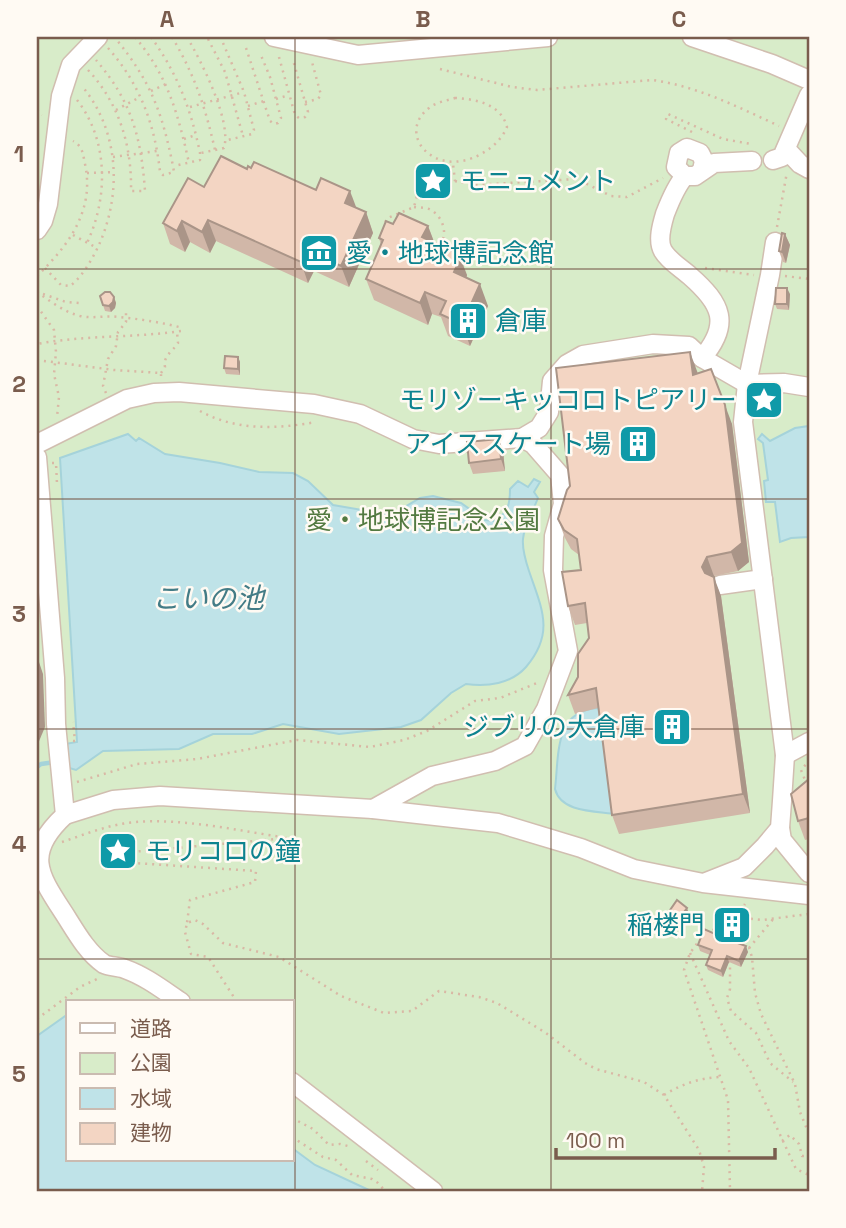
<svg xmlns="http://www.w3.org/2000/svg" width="846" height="1228" font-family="'Space Grotesk','Noto Sans JP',sans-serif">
<rect width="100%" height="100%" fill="#fdf6ec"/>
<path fill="#d8ecc9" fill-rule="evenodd" d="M37,37h772v1154h-772zM68,1002h224v158h-224z"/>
<g fill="#bfe3e8" stroke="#a5d3da" stroke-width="2">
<polygon points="809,426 809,537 791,538 780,542 775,502 766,502 764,481 768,480 763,443 758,439 762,434 770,441 795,428"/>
<path d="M128,434l8,7 3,-3 26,16 55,9 39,9 34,1 15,8 25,24 58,10 29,-17 13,-2 28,7 24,17 10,1c13,-9 15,-16 15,-32l8,-8 10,6 6,-8 6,3 -6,10 4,6c-5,13 -14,28 -15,41 -1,11 3,23 6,32 13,38 26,62 -3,96 -15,17 -39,20 -60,17l-15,9 -30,27 -20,7 -62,7 -56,-10 -31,10h-39l-34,15 -76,2 -27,19 -10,-3 -1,-23 12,-2 -17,-284z"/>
<path d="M597,708l6,2 13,104c-20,-3 -55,-1 -61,-25 4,-33 -1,-78 42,-81z"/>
<polygon points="68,1014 68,1160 292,1160 292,1148 315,1165 371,1191 37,1191 37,1036"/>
</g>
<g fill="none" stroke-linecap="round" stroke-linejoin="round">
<polyline stroke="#a5d3da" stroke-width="4.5" points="37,767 41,764 55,762"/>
<g stroke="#d1beb0" stroke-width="21">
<g id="minor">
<polyline points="274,37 358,55 548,37"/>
<polyline points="692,37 772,64 809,80"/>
<polyline points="786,149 800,164 809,169"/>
<polyline points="773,160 782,157 809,95"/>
<polyline points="702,170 704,161 700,153 687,148 679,153 676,167 685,176 695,176 714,163 752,161"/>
<path d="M685,176c-9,10 -15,25 -20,38 -3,10 -8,27 -2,37 6,10 18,17 27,25 32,28 41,48 12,82"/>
<polyline points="37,230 43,221 48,204 61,96 71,65 98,37"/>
<polyline points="37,444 127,399 154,393 179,392 314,404 360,414 413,439 439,444 522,438 539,428 549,412 552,381 567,364 583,355 653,344 689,346 702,358 747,384 784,383 809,387"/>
<path d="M37,457l18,221 1,46 9,91c-43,40 -25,61 2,103 10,16 21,35 37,46 6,3 14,2 21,5 20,7 38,21 56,33"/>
<polyline points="720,585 763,579"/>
<polyline points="785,755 809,742"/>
<polyline points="373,809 432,776 495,761 525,746 546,709 568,651 553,570 554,536 563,504 560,475 533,444 522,438"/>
<polyline points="65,815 113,800 160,796 373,809 498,823 581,848 634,869 703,883 809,895"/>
<polyline points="780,828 782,840 809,873"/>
<polyline points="706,882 744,867 765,846 780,828 782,801 785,755 743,422 747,384 770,275 775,242"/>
<polyline points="292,1082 433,1191"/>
</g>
</g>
<g stroke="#d9b8a5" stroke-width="2.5" stroke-dasharray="2 5" stroke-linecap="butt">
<path d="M135,37c33,39 43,77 54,126"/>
<path d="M151,37c26,36 40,72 49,116v7l-26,6"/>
<path d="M172,37c23,39 33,69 43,113"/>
<path d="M187,37c14,24 45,84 37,111l-23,5"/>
<polyline points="208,39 225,72 243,136"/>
<polyline points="223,43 244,92 254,130 252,134 228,140"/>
<path d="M108,48c32,36 47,77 52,124l3,3 11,-3 -1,-6c-11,-54 -22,-84 -57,-127"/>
<polyline points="246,48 270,121 274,124 278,123 281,118 270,77 260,53"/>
<polyline points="279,57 295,115 299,118 305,117 308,112 293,60"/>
<path d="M440,69l72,18 25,3 115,-10c45,6 86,27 127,46"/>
<path d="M88,70c31,33 44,76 43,121h14c-4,-54 -13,-89 -49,-131"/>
<polyline points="151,91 166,84"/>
<path d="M455,98c21,1 46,6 52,29 -5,12 -15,21 -26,27 -46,26 -86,-20 -52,-46 7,-6 17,-7 26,-10z"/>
<polyline points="276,99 289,95"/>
<path d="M77,100c32,41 31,98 10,143"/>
<polyline points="305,102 318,99 321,95 312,62"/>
<polyline points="248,106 264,101"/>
<polyline points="190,107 244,92"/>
<polyline points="37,110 42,115"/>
<polyline points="116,110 140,97"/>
<polyline points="692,132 666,119 668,114 723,139 751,144"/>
<polyline points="184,139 196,135"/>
<polyline points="113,157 157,151"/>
<polyline points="87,173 115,172"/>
<polyline points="455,181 474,185 577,179 611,196 627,197 663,178"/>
<polyline points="438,193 447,190 455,181 453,164"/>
<path d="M414,207c6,1 12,0 17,3 12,7 18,25 8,35"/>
<polyline points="777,227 787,172"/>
<polyline points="385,229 385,222 388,218 414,207 421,181"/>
<polyline points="73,235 97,248"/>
<path d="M45,268l16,17 9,1c12,-9 21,-25 28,-39 24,-52 22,-115 -16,-161"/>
<polyline points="705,268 754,275"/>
<path d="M37,276c31,-30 58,-65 48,-112 -2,-9 -2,-18 -12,-23"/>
<polyline points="785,276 809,279"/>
<path d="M37,292c13,9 27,20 43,24 14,3 26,-1 39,1 20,2 40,5 60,10l2,4c-48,7 -97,4 -144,13"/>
<polyline points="43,294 66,302 79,303"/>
<polyline points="37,306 54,330 56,352 54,374 59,397 57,417"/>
<polyline points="37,360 114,370 161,373 161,376"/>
<path d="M161,373l4,-6c-2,-11 7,-15 13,-24l-1,-11"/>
<polyline points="106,393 103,386 108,359 116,346 118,332 126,322 126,311"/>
<path d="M200,411c36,20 77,18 116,11"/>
<polyline points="52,463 56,463 57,484"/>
<polyline points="73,741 75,741 73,722"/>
<polyline points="77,782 137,764 197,759 297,740 370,747 404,740 427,731 475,701 500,698 537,683"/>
<polyline points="807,785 801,770 809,761"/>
<path d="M62,842c24,-8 48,-18 74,-20 48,-4 104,9 152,16l-168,15 -1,9 137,9 -1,11 -65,18 -3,23"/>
<polyline points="737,917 762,920 809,914"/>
<polyline points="737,917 745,904"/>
<polyline points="706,933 715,929 718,931"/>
<polyline points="701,938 690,953 684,970 728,1100 730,1191"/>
<polyline points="736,941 749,948 752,957 755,993 761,1014 795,1084 800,1112 809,1134"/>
<polyline points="749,948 774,918"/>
<polyline points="690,953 729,1041 749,1068 796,1169 809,1175"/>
<polyline points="728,961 730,966 730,989 727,998 731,1011 756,1033 770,1063 793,1082"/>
<polyline points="237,1002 208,957 191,954 185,932 187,923 195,920 203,924 223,943 279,957 341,996 384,1013 412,1011 439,991 479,997 497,1003 546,1033 585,1063 596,1069 644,1082 664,1095 699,1150 704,1167 702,1191"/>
<polyline points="37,1019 80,987 97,979"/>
<path d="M664,1095c18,-11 35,-17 56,-18"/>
<polyline points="292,1118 313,1129 329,1145 340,1144 348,1146"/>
<polyline points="292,1137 323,1157 336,1160 352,1175 372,1179 378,1183 385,1191"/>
<polyline points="782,1141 790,1135 799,1144 802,1156 809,1156"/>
<polyline points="366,1161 378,1170"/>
</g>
<use href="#minor" stroke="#fff" stroke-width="18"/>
</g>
<g fill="#d1b7a8">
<polygon points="247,169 366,212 373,233 349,287 314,271 308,283 216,241 210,253 190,242 185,252 170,244 163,223 204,187"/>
<polygon points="393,224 428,226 434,242 467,275 466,278 488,306 470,346 448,336 441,317 432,314 428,325 374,300 366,279 381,245 379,238"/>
<polygon points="785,234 790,245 786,263 783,262 779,251"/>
<polygon points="790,294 789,310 777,309 775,304"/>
<polygon points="100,296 114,297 116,303 115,308 111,312 105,311"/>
<polygon points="238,357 240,362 240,375 226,374 224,368"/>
<polygon points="697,371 698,373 732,424 749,562 738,571 714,576 713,577 721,596 750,813 619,834 612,815 598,708 575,714 568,695 578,677 589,638 587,623 575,625 568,606 581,570 579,555 571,549 565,538 558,519"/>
<polygon points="503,451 505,471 473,474 469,463"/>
<polygon points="809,779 809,839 805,840 798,821"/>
<polygon points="668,913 689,914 680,926 670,918"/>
<polygon points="739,918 741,924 733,941 748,952 741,967 729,962 723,977 708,970 706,965 710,955 700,951 698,945"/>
</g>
<g fill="#aa9588">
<polygon points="350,191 358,212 345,203"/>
<polygon points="366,212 373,233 349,287 341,266"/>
<polygon points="208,220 216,241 210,253 202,232"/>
<polygon points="182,221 190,242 185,252 177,231"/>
<polygon points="428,226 436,247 422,237"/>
<polygon points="785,234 790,245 786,263 782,252"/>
<polygon points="306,250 314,271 308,283 301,262"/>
<polygon points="459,254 467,275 466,279 454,272 456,260"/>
<polygon points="480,284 488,306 470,346 462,324"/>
<polygon points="787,288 790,294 789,310 787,304"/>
<polygon points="425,292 432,314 428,325 420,303"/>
<polygon points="114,297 116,303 115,308 111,312 109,306"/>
<polygon points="690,352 697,371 700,394 693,375"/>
<polygon points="238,357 240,362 240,375 238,369"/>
<polygon points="725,405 732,424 749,562 738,571 731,552"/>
<polygon points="499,439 503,451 505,471 501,459"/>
<polygon points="707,557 714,576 709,586 702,567"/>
<polygon points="714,577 721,596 750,813 743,794"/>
<polygon points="37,656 43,674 45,727 37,746"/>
<polygon points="687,908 689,914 680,926 678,920"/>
<polygon points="739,918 741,924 732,945 729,940"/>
<polygon points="746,946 748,952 741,967 739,961"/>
<polygon points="727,956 729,962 723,977 721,971"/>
</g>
<g fill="#f3d5c3" stroke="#aa9588" stroke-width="2">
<polygon points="221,156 247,169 248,166 251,168 254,162 316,190 321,178 350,191 345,203 366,212 341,266 306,250 301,262 208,220 202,232 182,221 177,231 163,223 188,178 204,187"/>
<polygon points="399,213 428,226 422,237 459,254 456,260 459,261 454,272 480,284 462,324 440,314 446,301 425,292 420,303 366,279 383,240 379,238 386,221 393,224"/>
<polygon points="782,233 785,234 782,252 779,251"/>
<polygon points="776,288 787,288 787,304 775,304"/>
<polygon points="105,292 110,292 114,297 113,302 109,306 103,305 100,296"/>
<polygon points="690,352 693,375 711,369 725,405 742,543 731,552 707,557 702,567 705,573 714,577 743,794 612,815 596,688 568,695 578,677 578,654 589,638 585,603 568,606 562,572 581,570 577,539 564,530 558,519 567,490 570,486 556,368"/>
<polygon points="225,356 238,357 238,369 224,368"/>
<polygon points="499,439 501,459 469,463 467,442"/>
<polygon points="809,779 809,818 798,821 791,794"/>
<polygon points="677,900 687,908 678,920 668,913"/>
<polygon points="725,912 739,918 729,940 746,946 739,961 727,956 721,971 706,965 712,950 698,945 704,929 715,934"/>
</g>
<path fill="none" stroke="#7a5c4d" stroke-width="2" stroke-opacity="0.55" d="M295,37v1154M551,37v1154M37,269h772M37,499h772M37,729h772M37,959h772"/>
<defs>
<g id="sight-square" transform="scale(2.0125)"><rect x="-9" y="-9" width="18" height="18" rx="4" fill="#0f9aa8" stroke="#fffaf3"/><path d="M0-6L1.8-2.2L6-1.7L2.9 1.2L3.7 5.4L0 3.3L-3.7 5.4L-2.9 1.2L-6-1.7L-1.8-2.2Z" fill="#fff"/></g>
<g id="museum-square" transform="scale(2.0125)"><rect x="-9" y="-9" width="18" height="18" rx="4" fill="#0f9aa8" stroke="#fffaf3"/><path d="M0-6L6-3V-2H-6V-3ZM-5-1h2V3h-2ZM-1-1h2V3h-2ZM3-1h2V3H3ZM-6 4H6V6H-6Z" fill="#fff"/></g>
<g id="building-square" transform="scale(2.0125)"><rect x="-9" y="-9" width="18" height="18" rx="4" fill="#0f9aa8" stroke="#fffaf3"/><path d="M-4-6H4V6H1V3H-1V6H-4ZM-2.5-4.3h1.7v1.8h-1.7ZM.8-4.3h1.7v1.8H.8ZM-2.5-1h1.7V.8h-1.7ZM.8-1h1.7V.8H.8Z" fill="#fff"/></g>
</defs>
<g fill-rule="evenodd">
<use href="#sight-square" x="433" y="181"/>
<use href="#museum-square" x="319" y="253"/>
<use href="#building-square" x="468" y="321"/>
<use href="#sight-square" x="764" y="400"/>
<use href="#building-square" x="638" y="444"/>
<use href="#building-square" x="672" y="727"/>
<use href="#sight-square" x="118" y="851"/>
<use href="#building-square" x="732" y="925"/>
</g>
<g text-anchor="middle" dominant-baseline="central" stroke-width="5" stroke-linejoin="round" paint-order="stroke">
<g font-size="26" fill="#0d838f" stroke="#fffaf3" text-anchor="start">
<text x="460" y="181">モニュメント</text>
<text x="346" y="253">愛・地球博記念館</text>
<text x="495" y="321">倉庫</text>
<text x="737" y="400" text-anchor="end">モリゾーキッコロトピアリー</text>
<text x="611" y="444" text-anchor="end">アイススケート場</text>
<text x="645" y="727" text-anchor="end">ジブリの大倉庫</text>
<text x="145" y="851">モリコロの鐘</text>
<text x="705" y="925" text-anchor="end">稲楼門</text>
</g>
<g font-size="26" fill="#537a41" stroke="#fffaf3">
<text x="423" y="520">愛・地球博記念公園</text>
</g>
<g font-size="28" font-style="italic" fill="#437c86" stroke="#fffaf3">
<text x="208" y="598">こいの池</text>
</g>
</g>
<rect width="846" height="1228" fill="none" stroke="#fffaf3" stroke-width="77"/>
<rect x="66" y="1000" width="228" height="161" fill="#fffaf3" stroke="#cabbb1" stroke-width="2"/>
<rect x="80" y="1023" width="35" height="10" fill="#ffffff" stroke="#cabbb1" stroke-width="2"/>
<text x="130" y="1036" font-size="21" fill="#7a5c4d">道路</text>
<rect x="80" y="1053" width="35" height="21" fill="#d8ecc9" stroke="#cabbb1" stroke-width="2"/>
<text x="130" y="1070" font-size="21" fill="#7a5c4d">公園</text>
<rect x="80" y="1088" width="35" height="21" fill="#bfe3e8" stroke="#cabbb1" stroke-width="2"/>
<text x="130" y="1106" font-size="21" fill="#7a5c4d">水域</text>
<rect x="80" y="1123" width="35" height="21" fill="#f3d5c3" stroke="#cabbb1" stroke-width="2"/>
<text x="130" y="1140" font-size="21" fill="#7a5c4d">建物</text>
<path d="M556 1148v10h219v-10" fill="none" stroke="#7a5c4d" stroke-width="3.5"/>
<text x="566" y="1148" font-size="21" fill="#7a5c4d" stroke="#fffaf3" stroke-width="5" paint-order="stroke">100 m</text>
<rect x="38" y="38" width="770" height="1152" fill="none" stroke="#7a5c4d" stroke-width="2.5"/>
<g font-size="23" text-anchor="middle" font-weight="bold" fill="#7a5c4d">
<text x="167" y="27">A</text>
<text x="423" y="27">B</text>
<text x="679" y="27">C</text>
<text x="19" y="162">1</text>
<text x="19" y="392">2</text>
<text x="19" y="622">3</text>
<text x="19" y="852">4</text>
<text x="19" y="1082">5</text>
</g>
</svg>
